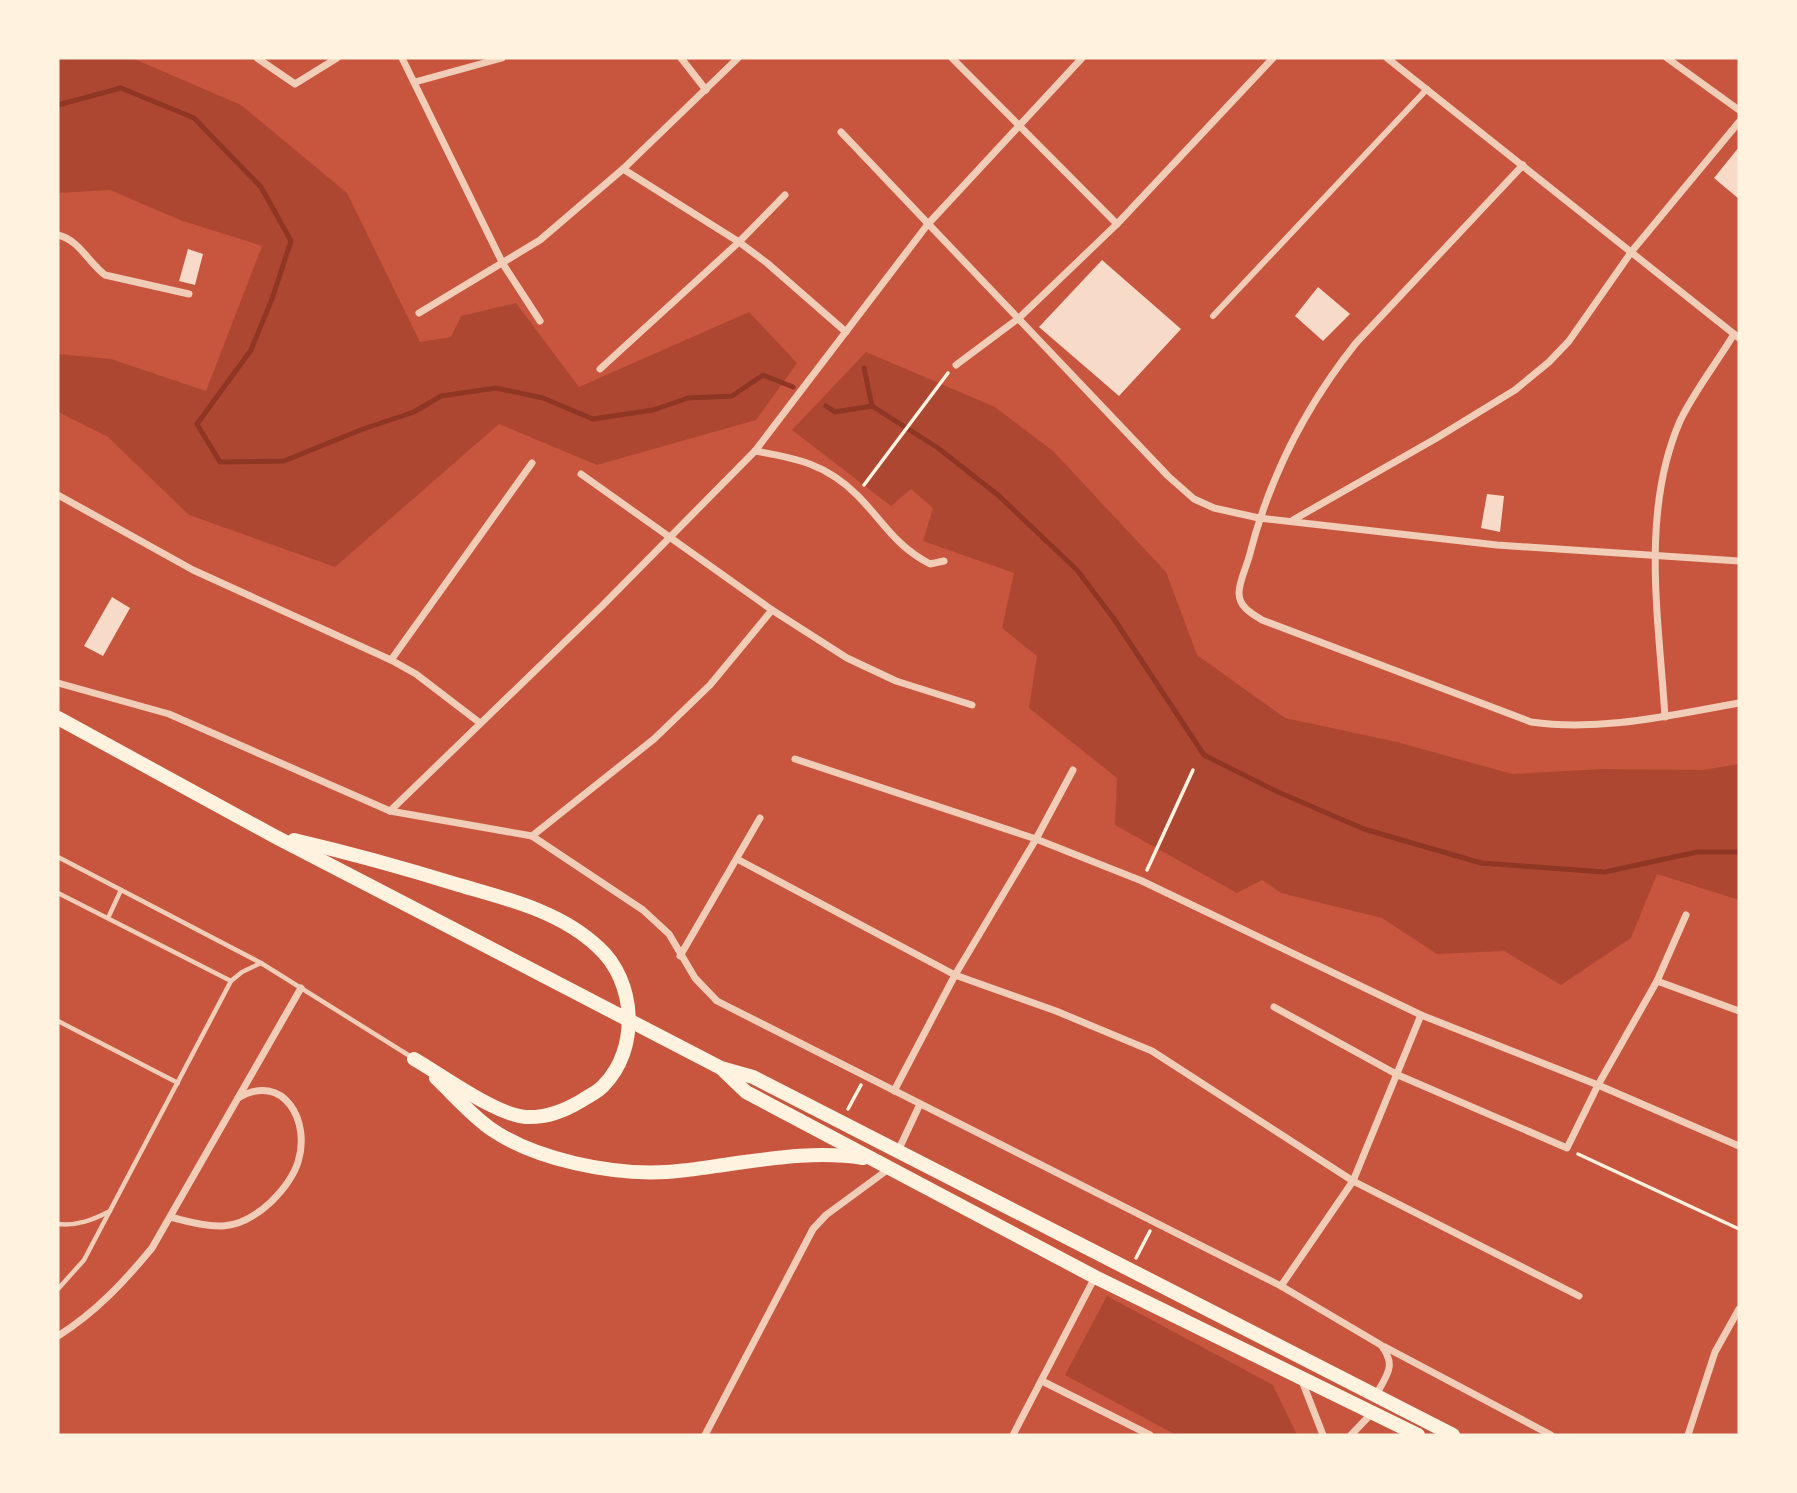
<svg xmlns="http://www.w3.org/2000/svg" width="1797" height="1493" font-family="Rubik,sans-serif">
<rect width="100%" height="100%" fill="#c8553d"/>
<g fill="#ae4732">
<polygon points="58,58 132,58 241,105 347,193 420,342 451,337 461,316 516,303 579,387 749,312 797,363 756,420 597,465 499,424 335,567 189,515 108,437 58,412 58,354 111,359 206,391 262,246 180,220 110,190 58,193"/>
<polygon points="866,352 995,407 1053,451 1166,572 1197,655 1285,718 1397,742 1512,774 1604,769 1703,770 1739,764 1739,900 1657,874 1631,938 1561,985 1504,951 1437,954 1382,918 1281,893 1262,880 1237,893 1115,825 1117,778 1029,708 1037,656 1002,628 1014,573 923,541 933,508 911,489 891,506 792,430"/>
<polygon points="1107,1296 1273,1385 1297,1435 1176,1435 1065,1375"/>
</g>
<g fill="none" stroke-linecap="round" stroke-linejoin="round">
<g stroke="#8f3625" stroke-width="5">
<polyline points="58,105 121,88 194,118 261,187 291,241 272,299 251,350 197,424 220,462 284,461 363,429 414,412 441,396 496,388 543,398 593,419 653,410 688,398 732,396 763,375 793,387"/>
<polyline points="864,368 872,406 938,448 998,495 1077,570 1114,619 1204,755 1278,792 1364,829 1481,863 1605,872 1697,852 1739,852"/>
<polyline points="826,406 835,412 872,406"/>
</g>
</g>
<g fill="#f7dbc8">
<polygon points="1739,147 1739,199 1714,178"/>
<polygon points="188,249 203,254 195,285 179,281"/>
<polygon points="1102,260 1181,329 1119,396 1039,327"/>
<polygon points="1318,287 1350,314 1323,341 1295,316"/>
<polygon points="1487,494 1504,496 1500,532 1481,528"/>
<polygon points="112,597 130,608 103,656 84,646"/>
</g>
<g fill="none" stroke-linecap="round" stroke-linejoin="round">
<g stroke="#fff3e0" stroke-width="3.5">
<polyline points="864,485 948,373"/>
<polyline points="1147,870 1193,770"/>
<polyline points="848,1109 861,1085"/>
<polyline points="1578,1154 1739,1229"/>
<polyline points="1136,1258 1150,1231"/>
</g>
<g stroke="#f1ccb7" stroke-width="4.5">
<polyline points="58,857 261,963 413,1058"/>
<polyline points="58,893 231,981"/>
<polyline points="108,918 121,890"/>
<polyline points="58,1021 178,1083"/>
<path d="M58,1224c19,2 35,-4 52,-13"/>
<polyline points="58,1289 84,1260 231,981 242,972 261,963"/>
</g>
<polyline stroke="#f1ccb7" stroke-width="6" points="1213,316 1427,89"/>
<g stroke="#f1ccb7" stroke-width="7">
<polyline points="257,58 295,84 337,58"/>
<polyline points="402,58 503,264 540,321"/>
<polyline points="681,58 706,90"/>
<polyline points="952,58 1117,224"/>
<polyline points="1387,58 1739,338"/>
<polyline points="1667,58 1739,110"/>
<polyline points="415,82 502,58"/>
<polyline points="841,132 1168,476 1194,499 1214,508 1259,518 1497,545 1739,561"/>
<path d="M1523,165l-167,178c-51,64 -87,135 -107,214 -3,11 -10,25 -10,36 0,14 13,21 23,27l269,102c70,10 140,-7 208,-19"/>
<polyline points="623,169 739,242 767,263 846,332"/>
<path d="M58,235c21,5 30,27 47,40l84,19"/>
<polyline points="419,313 540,240 623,169 738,58"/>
<polyline points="956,365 1019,318 1117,224 1273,58"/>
<polyline points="600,369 739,242 785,195"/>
<path d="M755,451c41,7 71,13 102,44 27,27 37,50 73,69l14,-3"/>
<polyline points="581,474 772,610 847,658 896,681 972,705"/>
<polyline points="58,495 193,570 391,660 416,674 480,723"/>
<polyline points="1293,520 1435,439 1515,390 1549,362 1569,341 1632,251 1739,122"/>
<polyline points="391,660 532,463"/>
<path d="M58,683l111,31 221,97 142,25 111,74 26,24 26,44 22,23 564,285 100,59c16,21 6,29 -5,50"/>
<path d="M1665,717c-6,-97 -25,-204 15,-296 13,-28 38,-60 54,-87"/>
<polyline points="795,759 1036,839 1142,881 1421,1015 1598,1085 1739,1146"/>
<polyline points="390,811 602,606 755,451 928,224 1082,58"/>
<polyline points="532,836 654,739 710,685 772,610"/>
<polyline points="737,859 955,975 1056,1011 1152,1051 1353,1181 1579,1296"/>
<polyline points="680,956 760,818"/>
<polyline points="1657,981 1739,1011"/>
<polyline points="1274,1007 1398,1075 1567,1148 1598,1085 1657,981 1686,915"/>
<polyline points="894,1091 955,975 1036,839 1073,770"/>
<polyline points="898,1151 920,1104"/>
<path d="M170,1217c17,4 35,10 53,9 18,-1 35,-12 48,-24 11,-11 22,-24 27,-40 13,-40 -14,-91 -60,-64"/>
<polyline points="1281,1286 1353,1181 1421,1015"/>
<path d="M58,1336c38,-24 66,-54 94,-88l149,-260"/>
<polyline points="1385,1347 1551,1435"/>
<polyline points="1042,1381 1150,1435"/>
<polyline points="1302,1381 1323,1435"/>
<polyline points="705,1435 813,1229 826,1215 890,1168"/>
<polyline points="1013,1435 1095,1277"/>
<polyline points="1351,1435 1371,1414"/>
<polyline points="1688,1435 1715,1352 1739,1309"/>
</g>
<g stroke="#fff3e0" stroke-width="14">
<polyline points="58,718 274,836 721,1068 753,1077 1453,1435"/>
<path d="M294,840c56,13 110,28 165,45 48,14 101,26 139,62 38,34 42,102 5,139 -5,6 -15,10 -22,15 -17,10 -34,17 -55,16 -30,-2 -84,-42 -112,-58"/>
<polyline points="723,1070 746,1092 1095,1277 1418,1435"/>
<path d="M436,1078c18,17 35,37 55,51 45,31 121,46 175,43 21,-1 43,-5 64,-8 44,-6 88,-13 133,-6"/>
</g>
</g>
<rect width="1797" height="1493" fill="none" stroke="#fff3e0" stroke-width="119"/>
</svg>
